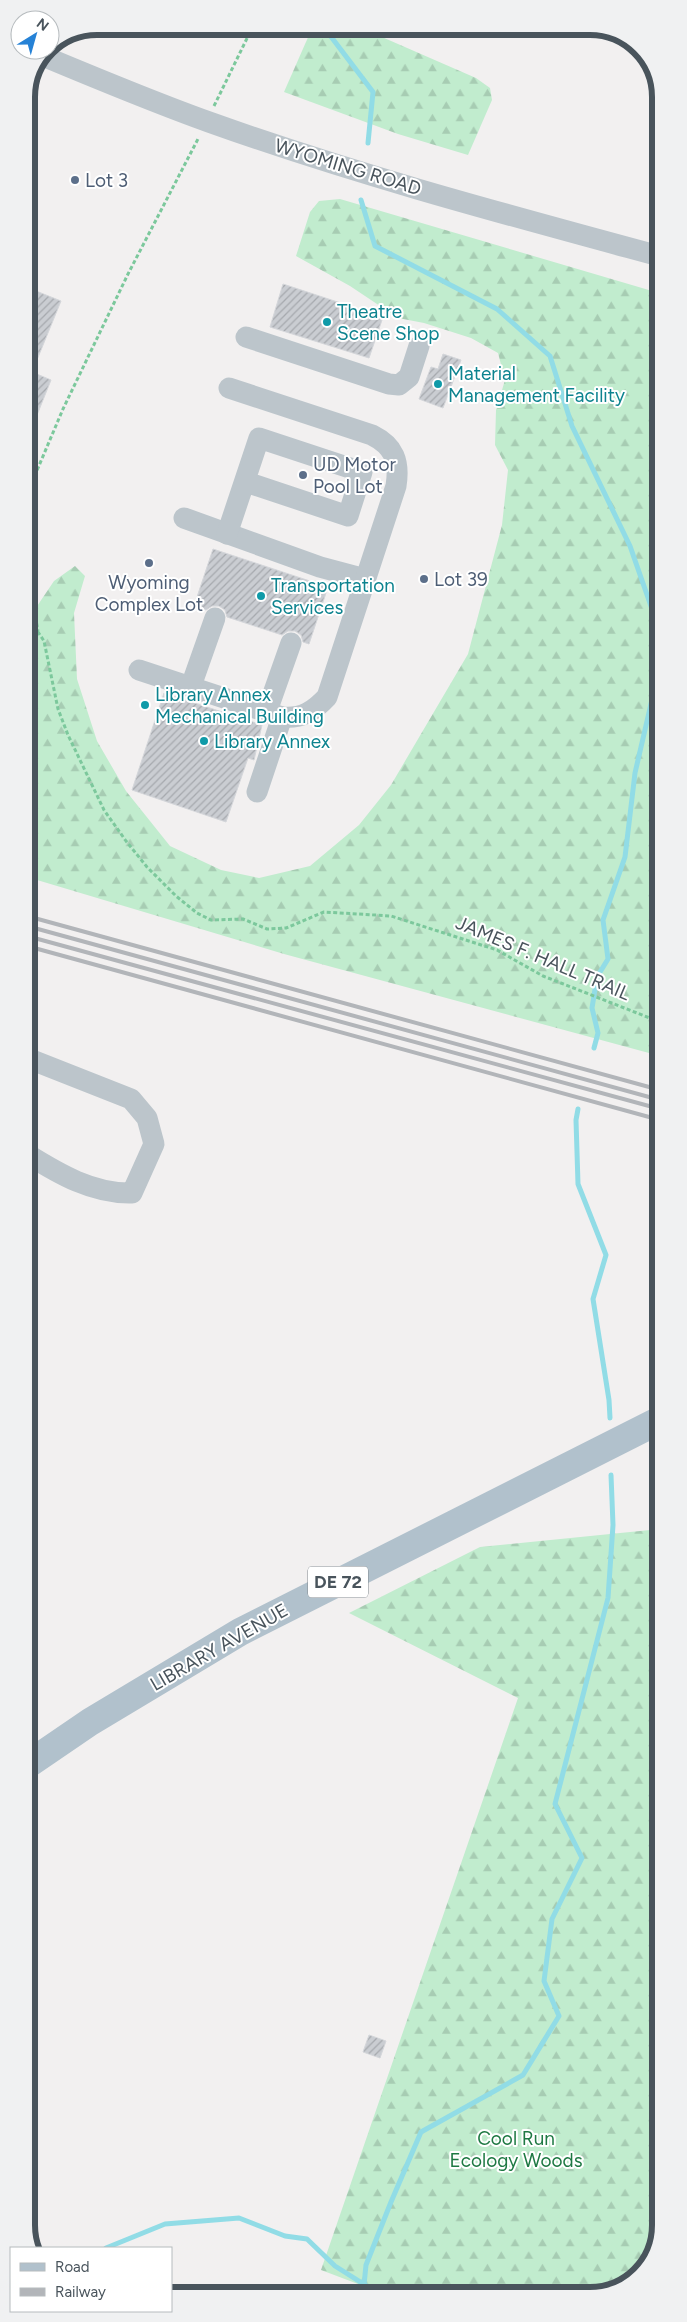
<svg xmlns="http://www.w3.org/2000/svg" width="687" height="2322" font-family="Figtree,sans-serif">
<defs>
<pattern id="forest-firs" width="22" height="20" patternUnits="userSpaceOnUse" patternTransform="scale(1.25)"><rect width="22" height="20" fill="#c1ecce"/><path d="M5 1l3.5 6h-7zM16 11l3.5 6h-7z" fill="#a7ccb3"/></pattern>
<pattern id="building-hatch" width="6" height="6" patternUnits="userSpaceOnUse" patternTransform="scale(1.25)"><rect width="6" height="6" fill="#cacdd2"/><path d="M-1 1l2-2M0 6l6-6M5 7l2-2" fill="none" stroke="#a6a9ae"/></pattern>
</defs>
<rect width="100%" height="100%" fill="#f2f0f0"/>
<g fill="url(#forest-firs)">
<polygon points="313,26 359,27 476,78 490,88 492,100 468,155 398,134 284,92"/>
<polygon points="340,199 659,293 660,1056 284,954 27,877 27,621 54,581 75,566 85,576 74,613 77,679 97,741 126,791 170,846 221,870 259,878 310,866 359,825 391,785 468,654 502,525 508,470 495,445 496,410 505,380 498,353 471,338 424,323 398,318 350,286 296,256 310,212 319,201"/>
<polygon points="660,1529 661,2226 646,2268 604,2294 387,2295 321,2270 518,1698 349,1613 480,1547"/>
</g>
<g fill="none" stroke-linecap="round" stroke-linejoin="round">
<g stroke="#91dce6" stroke-width="5">
<polyline points="332,27 329,34 373,92 368,143"/>
<polyline points="361,200 375,246 497,309 550,356 572,426 630,546 660,632"/>
<polyline points="594,1048 598,1033 592,1008 597,977 608,959 603,920 625,857 635,773 660,665"/>
<polyline points="578,1109 576,1120 578,1184 606,1255 593,1299 609,1400 610,1418"/>
<polyline points="106,2248 165,2224 239,2218 285,2236 307,2239 335,2266 381,2295"/>
<polyline points="364,2285 366,2265 391,2202 421,2132 523,2075 559,2016 544,1981 552,1919 582,1858 555,1804 608,1598 613,1525 611,1475"/>
</g>
</g>
<g fill="url(#building-hatch)" stroke="#d4d6da">
<polygon points="283,284 383,317 369,358 270,327"/>
<polygon points="26,287 61,301 32,372 51,380 27,440"/>
<polygon points="443,354 461,360 443,408 419,399 431,367 438,369"/>
<polygon points="213,549 328,587 309,644 303,642 301,635 295,631 288,631 282,635 227,617 225,610 219,606 212,606 206,610 194,606"/>
<polygon points="164,693 262,725 254,760 248,758 226,822 132,790"/>
<polygon points="369,2035 386,2041 380,2058 363,2052"/>
</g>
<g fill="none" stroke-linecap="round" stroke-linejoin="round">
<g stroke="#7cc89c" stroke-width="3" stroke-dasharray="4 2.5" stroke-linecap="butt">
<polyline points="214,106 253,26"/>
<polyline points="27,494 63,409 128,274 199,137"/>
<polyline points="27,572 38,631"/>
<polyline points="27,624 38,632 44,641 58,709 68,735 104,810 126,841 147,867 176,896 197,913 211,920 243,919 267,929 286,928 324,912 391,916 497,950 543,976 660,1022"/>
</g>
<g stroke="#bcc5cb" stroke-width="21">
<path d="M43,56c55,23 110,46 166,66 148,53 299,93 450,134"/>
<polyline points="246,337 389,384 399,385 409,377 419,346"/>
<polyline points="184,518 320,567 365,579"/>
<polyline points="227,534 259,438 362,472 348,516 246,482"/>
<path d="M139,670l143,47c20,2 32,-6 45,-20l69,-211c4,-25 -2,-40 -24,-51l-143,-47"/>
<polyline points="191,686 215,618"/>
<polyline points="267,711 291,643"/>
<polyline points="257,792 282,717"/>
<path d="M27,1058l104,41 16,19 7,26 -22,49c-39,1 -73,-19 -105,-39"/>
</g>
<polyline stroke="#b1c1cc" stroke-width="28" points="27,1765 90,1722 240,1632 660,1420"/>
<g stroke="#b2b5b9" stroke-width="4">
<polyline points="27,916 660,1090"/>
<polyline points="27,926 660,1100"/>
<polyline points="27,936 660,1109"/>
<polyline points="27,946 660,1120"/>
</g>
</g>
<g fill="#5c6f8a" stroke="#fff" stroke-width="2">
<circle cx="75" cy="180" r="5"/>
<circle cx="303" cy="475" r="5"/>
<circle cx="149" cy="563" r="5"/>
<circle cx="424" cy="579" r="5"/>
</g>
<g fill="#0f9aa8" stroke="#fff" stroke-width="2">
<circle cx="327" cy="322" r="5"/>
<circle cx="438" cy="384" r="5"/>
<circle cx="261" cy="596" r="5"/>
<circle cx="145" cy="705" r="5"/>
<circle cx="204" cy="741" r="5"/>
</g>
<g text-anchor="middle" dominant-baseline="central" stroke-width="4" stroke-linejoin="round" paint-order="stroke">
<rect fill="#fff" stroke="#80878d" stroke-width="1" x="308" y="1566.5" width="60" height="31" rx="4"/>
<g font-size="18" font-weight="bold" fill="#49545c">
<text x="338" y="1582">DE 72</text>
</g>
<g font-size="19" fill="#49545c" stroke="#fff">
<text transform="translate(348 167) rotate(17)">WYOMING ROAD</text>
<text transform="translate(543 958) rotate(23)">JAMES F. HALL TRAIL</text>
<text transform="translate(219 1647) rotate(-30)">LIBRARY AVENUE</text>
</g>
<g font-size="19" fill="#4e5e75" stroke="#fff" text-anchor="start">
<text x="85" y="180">Lot 3</text>
<text x="313" y="464">UD Motor<tspan x="313" dy="22">Pool Lot</tspan></text>
<text x="434" y="579">Lot 39</text>
<text x="149" y="582" text-anchor="middle">Wyoming<tspan x="149" dy="22">Complex Lot</tspan></text>
</g>
<g font-size="19" fill="#0d838f" stroke="#fff" text-anchor="start">
<text x="337" y="311">Theatre<tspan x="337" dy="22">Scene Shop</tspan></text>
<text x="448" y="373">Material<tspan x="448" dy="22">Management Facility</tspan></text>
<text x="271" y="585">Transportation<tspan x="271" dy="22">Services</tspan></text>
<text x="155" y="694">Library Annex<tspan x="155" dy="22">Mechanical Building</tspan></text>
<text x="214" y="741">Library Annex</text>
</g>
<g font-size="19" fill="#1e7943" stroke="#fff">
<text x="516" y="2138">Cool Run<tspan x="516" dy="22">Ecology Woods</tspan></text>
</g>
</g>
<path d="M0 0H687V2322H0ZM97 35H590A62 62 0 0 1 652 97V2225A62 62 0 0 1 590 2287H97A62 62 0 0 1 35 2225V97A62 62 0 0 1 97 35Z" fill="#f0f1f2" fill-rule="evenodd"/>
<path fill="none" stroke="#49545c" stroke-width="6" d="M97 35H590A62 62 0 0 1 652 97V2225A62 62 0 0 1 590 2287H97A62 62 0 0 1 35 2225V97A62 62 0 0 1 97 35Z"/>
<rect x="10" y="2247" width="162" height="65" fill="#ffffff" stroke="#b6bbbe"/>
<rect x="20" y="2263" width="25" height="8" fill="#b1c1cc" stroke="#b6bbbe"/>
<text x="55" y="2272" font-size="15" fill="#49545c">Road</text>
<rect x="20" y="2288" width="25" height="8" fill="#b2b5b9" stroke="#b6bbbe"/>
<text x="55" y="2297" font-size="15" fill="#49545c">Railway</text>
<g transform="translate(35 35) rotate(37)"><circle r="24" fill="#ffffff" stroke="#b6bbbe"/>
<path d="M0-4L9 19L0 12L-9 19Z" fill="#2682d6"/>
<text y="-8" font-size="14" font-weight="bold" text-anchor="middle" fill="#49545c">N</text>
</g>
</svg>
